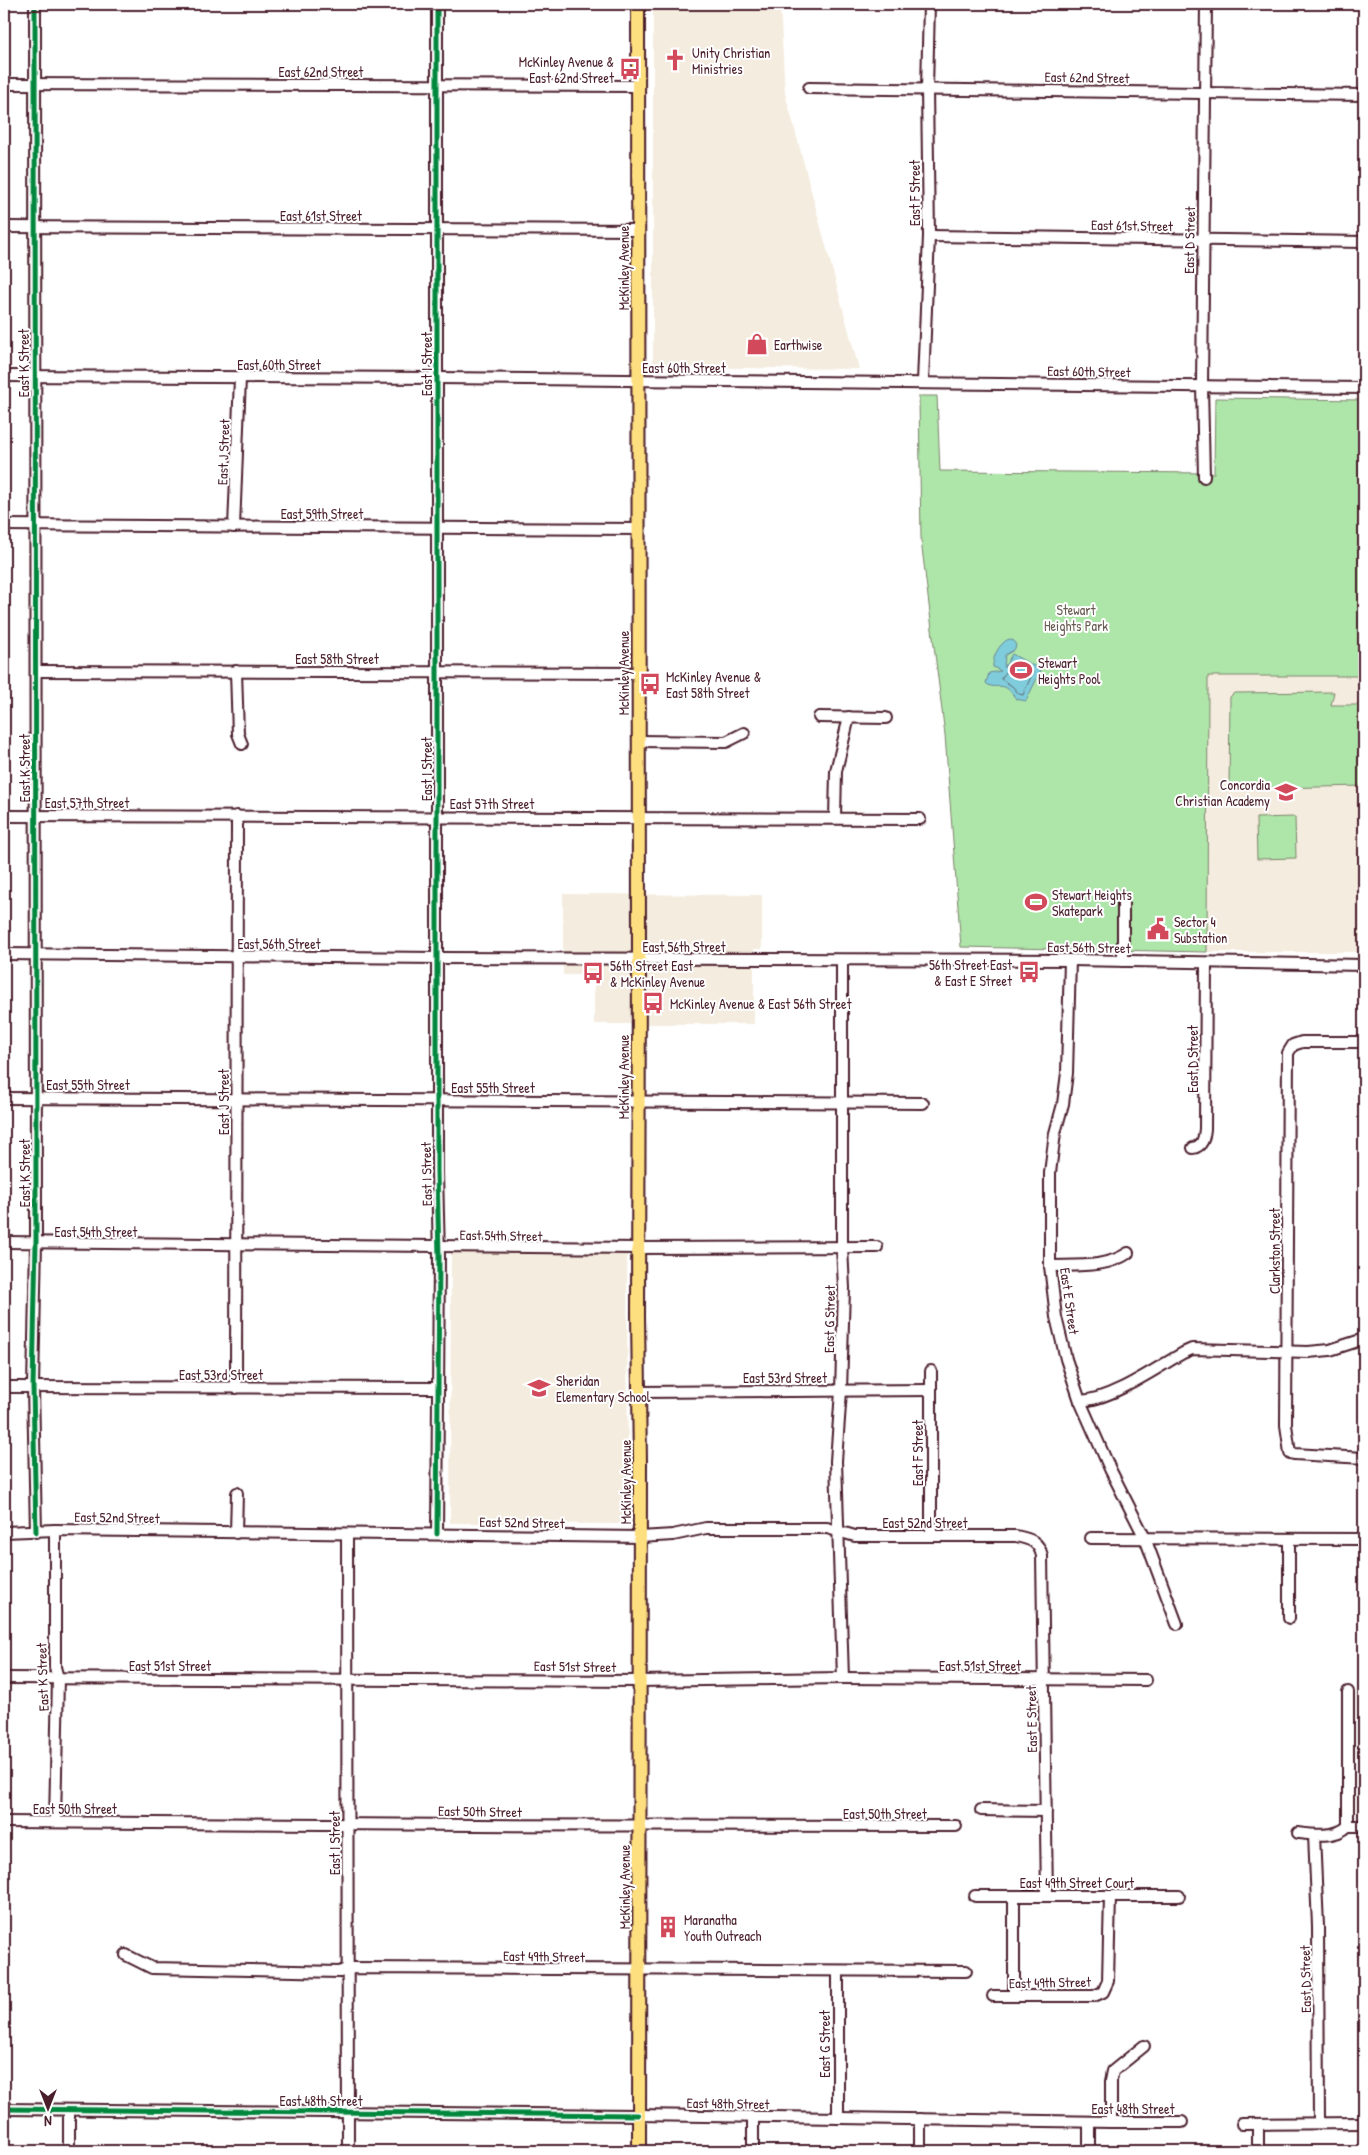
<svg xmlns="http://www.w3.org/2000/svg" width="1368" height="2155" font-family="'Patrick Hand',sans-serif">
<rect width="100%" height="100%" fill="#fff"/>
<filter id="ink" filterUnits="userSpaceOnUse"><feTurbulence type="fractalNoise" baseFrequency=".02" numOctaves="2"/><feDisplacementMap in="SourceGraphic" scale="10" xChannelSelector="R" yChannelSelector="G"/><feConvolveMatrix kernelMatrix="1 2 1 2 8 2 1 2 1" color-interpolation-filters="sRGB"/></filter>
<g filter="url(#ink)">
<g fill="#f4ecde">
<polygon points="653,4 780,4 785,93 859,369 653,367"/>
<polygon points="1208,675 1364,676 1364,952 1207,952"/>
<polygon points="563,894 762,895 762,949 754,949 754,1024 594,1024 594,975 563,975"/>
<polygon points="451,1252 627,1253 628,1524 450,1523"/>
</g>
<g fill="#aee6aa" stroke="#7c826a">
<polygon points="919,396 937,396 940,471 1214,473 1215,398 1364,400 1364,676 1208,676 1207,952 961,947 945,735 921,540"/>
<polygon points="1334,692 1331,705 1364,705 1364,786 1229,789 1230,697 1234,693"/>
<polygon points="1295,817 1296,858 1257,859 1256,818"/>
</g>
<path fill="#7fcddc" stroke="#6a8795" d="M1009,639l5,2 2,5 -2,4 -9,5 -1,13 8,-14 29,16 -15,31 -10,-2c-2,-3 -5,-7 -8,-10 -7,-6 -16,1 -22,-6l3,-10 12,-2 -8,-4c-1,-9 6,-24 16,-28z"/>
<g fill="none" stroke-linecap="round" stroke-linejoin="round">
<polygon stroke="#5f6572" stroke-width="1" points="1015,662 1033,672 1023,695 1019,694 1012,686 1001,679"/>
<g stroke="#4a1f2b" stroke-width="14">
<g id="minor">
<polyline points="35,4 36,1242 33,1387 36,1532"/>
<polyline points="437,4 437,1172 439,1257 437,1534"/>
<polyline points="4,84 638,86"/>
<polyline points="809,88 1364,95"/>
<polyline points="4,227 638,230"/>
<polyline points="929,236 1364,242"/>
<polyline points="4,376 438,378 1364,388"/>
<polyline points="923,382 929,236 927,89 929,4"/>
<polyline points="1204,477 1202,386 1206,4"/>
<polyline points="4,525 639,529"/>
<polyline points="234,527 240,378"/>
<polyline points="36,671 638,673"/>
<polyline points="236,671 238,734 242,744"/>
<polyline points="819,717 886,718"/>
<polyline points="638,741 726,742 744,733"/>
<polyline points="4,816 920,819"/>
<polyline points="835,818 836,771 849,717"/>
<polyline points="4,954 438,958 1070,960 1364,965"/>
<polyline points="842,960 842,1247 844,1288 841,1391 836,1461 843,1678"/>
<polyline points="1070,960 1067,1073 1063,1104 1055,1133 1050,1173 1050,1266 1056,1317 1066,1359 1080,1401 1110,1469 1145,1538 1177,1624"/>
<polyline points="1123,961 1123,898"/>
<polyline points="1364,1042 1302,1042 1293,1045 1288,1053 1286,1425 1290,1453 1294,1454 1364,1458"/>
<polyline points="4,1098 923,1103"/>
<path d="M1193,1148c10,-2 11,-10 12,-19l1,-166"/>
<polyline points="4,1242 638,1248 877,1247"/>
<path d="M1050,1266c26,-1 56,2 78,-13"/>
<polyline points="931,1371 931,1536"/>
<polyline points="4,1387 438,1388"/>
<polyline points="236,1388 237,816"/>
<polyline points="640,1392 931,1390"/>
<path d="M1080,1401c31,-1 76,-33 103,-48l9,-4 116,3 22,-2 34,-11"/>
<polyline points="55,1530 55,1667 58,1678 55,1822"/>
<path d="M4,1532l51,-2 585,7 33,-2 33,-7h121l28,8h161c14,3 23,5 26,20l5,340"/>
<polyline points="236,1533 237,1493"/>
<polyline points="347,1534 348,2151"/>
<polyline points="1091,1538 1364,1539"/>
<polyline points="1289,1618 1289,1539"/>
<polyline points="4,1678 639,1681 843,1678 1146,1680"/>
<polyline points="1348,1692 1348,1826"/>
<polyline points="981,1810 1046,1811"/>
<path d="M4,1822c317,2 635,5 952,4"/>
<path d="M1298,1833c16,2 38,5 50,-7h16"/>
<polyline points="1314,1835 1318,1926 1319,2123"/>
<polyline points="975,1896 1179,1896"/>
<polyline points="1014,1896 1014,1996"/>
<polyline points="126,1955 152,1968 340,1972 348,1968 966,1971"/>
<polyline points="993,1996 1094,1996 1103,1992 1108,1981 1110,1896"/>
<polyline points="4,2109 638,2115 1111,2122 1182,2122"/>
<polyline points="753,2117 753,2151"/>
<polyline points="838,2118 838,1971"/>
<polyline points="920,2119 920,2151"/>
<polyline points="1089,2122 1089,2151"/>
<polyline points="1111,2122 1111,2081 1113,2071 1144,2046"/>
<polyline points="1242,2124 1364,2123"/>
<polyline points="1258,2124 1258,2151"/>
<polyline points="69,2151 69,2110"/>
</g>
</g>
<g stroke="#4a1f2b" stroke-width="16">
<polyline id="major" points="638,4 639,959 638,1317 640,1462 639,2151"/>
</g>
<use href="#minor" stroke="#fff" stroke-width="10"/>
<use href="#major" stroke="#fedf80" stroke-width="12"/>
<g stroke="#fff" stroke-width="8">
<g id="cycleway">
<polyline points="35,4 36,1242 33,1387 36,1532"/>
<polyline points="437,4 437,1172 439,1257 437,1534"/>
<polyline points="4,2109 638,2115"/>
</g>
</g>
<use href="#cycleway" stroke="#00873e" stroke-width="5"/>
</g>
</g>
<defs>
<g id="church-bare" transform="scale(1.725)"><path d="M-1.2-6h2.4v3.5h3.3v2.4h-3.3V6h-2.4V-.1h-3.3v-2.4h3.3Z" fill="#d1495b" stroke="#fff" stroke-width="2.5" paint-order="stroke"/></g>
<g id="bus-bare" transform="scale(1.725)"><path d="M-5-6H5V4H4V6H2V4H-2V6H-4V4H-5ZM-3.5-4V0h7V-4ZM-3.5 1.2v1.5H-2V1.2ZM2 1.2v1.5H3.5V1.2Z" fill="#d1495b" stroke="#fff" stroke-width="2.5" paint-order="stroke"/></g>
<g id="shop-bare" transform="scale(1.725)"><path d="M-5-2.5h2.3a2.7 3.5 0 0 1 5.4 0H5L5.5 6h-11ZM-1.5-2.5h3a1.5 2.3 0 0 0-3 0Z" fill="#d1495b" stroke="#fff" stroke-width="2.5" paint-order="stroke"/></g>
<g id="stadium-bare" transform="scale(1.725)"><path d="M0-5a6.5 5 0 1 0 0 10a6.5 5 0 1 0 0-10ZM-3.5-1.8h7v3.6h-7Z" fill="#d1495b" stroke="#fff" stroke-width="2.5" paint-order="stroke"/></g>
<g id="school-bare" transform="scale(1.725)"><path d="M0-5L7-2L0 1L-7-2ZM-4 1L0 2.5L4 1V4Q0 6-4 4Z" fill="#d1495b" stroke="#fff" stroke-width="2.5" paint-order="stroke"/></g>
<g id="civic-bare" transform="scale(1.725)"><path d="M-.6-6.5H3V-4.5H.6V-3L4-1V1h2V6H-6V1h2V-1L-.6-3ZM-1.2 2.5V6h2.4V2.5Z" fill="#d1495b" stroke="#fff" stroke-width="2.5" paint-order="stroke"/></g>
<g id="building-bare" transform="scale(1.725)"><path d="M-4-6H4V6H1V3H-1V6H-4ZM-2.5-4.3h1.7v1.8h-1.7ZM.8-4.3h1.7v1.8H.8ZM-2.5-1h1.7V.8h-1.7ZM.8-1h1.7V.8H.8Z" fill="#d1495b" stroke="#fff" stroke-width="2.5" paint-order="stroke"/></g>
</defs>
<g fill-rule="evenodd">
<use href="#church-bare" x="675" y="60"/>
<use href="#bus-bare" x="630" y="69"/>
<use href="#shop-bare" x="757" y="344"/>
<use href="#stadium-bare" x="1021" y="670"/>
<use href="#bus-bare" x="650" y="684"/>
<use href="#school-bare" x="1286" y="792"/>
<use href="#stadium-bare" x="1036" y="902"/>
<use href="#civic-bare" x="1158" y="929"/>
<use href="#bus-bare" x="1029" y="972"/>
<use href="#bus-bare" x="593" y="973"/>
<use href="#bus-bare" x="653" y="1003"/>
<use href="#school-bare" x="539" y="1388"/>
<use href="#building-bare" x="668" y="1927"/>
</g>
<g text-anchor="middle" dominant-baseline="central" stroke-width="4" stroke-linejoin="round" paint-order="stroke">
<g font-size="14" fill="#4a1f2b" stroke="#fff" text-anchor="start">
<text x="692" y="52">Unity Christian<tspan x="692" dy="16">Ministries</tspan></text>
<text x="614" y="61" text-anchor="end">McKinley Avenue &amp;<tspan x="614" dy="16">East 62nd Street</tspan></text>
<text x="774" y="344">Earthwise</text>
<text x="1038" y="662">Stewart<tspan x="1038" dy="16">Heights Pool</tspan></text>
<text x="666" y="676">McKinley Avenue &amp;<tspan x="666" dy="16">East 58th Street</tspan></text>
<text x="1270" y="784" text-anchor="end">Concordia<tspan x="1270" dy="16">Christian Academy</tspan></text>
<text x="1052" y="894">Stewart Heights<tspan x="1052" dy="16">Skatepark</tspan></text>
<text x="1174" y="921">Sector 4<tspan x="1174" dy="16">Substation</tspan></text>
<text x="1012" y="964" text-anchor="end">56th Street East<tspan x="1012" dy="16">&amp; East E Street</tspan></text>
<text x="610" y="965">56th Street East<tspan x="610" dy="16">&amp; McKinley Avenue</tspan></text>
<text x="670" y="1003">McKinley Avenue &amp; East 56th Street</text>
<text x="556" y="1380">Sheridan<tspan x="556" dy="16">Elementary School</tspan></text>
<text x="684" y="1919">Maranatha<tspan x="684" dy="16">Youth Outreach</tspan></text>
</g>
<g font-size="14" fill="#4a1f2b" stroke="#fff">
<text x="321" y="71">East 62nd Street</text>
<text transform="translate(1087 77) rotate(1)">East 62nd Street</text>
<text transform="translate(914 193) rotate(-90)">East F Street</text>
<text x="321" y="215">East 61st Street</text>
<text transform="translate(1132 225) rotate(1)">East 61st Street</text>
<text transform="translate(1189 240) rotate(-89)">East D Street</text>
<text transform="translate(623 268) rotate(-90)">McKinley Avenue</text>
<text transform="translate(23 363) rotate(-90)">East K Street</text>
<text x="279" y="364">East 60th Street</text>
<text transform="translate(426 364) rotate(-90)">East I Street</text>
<text x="684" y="367">East 60th Street</text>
<text transform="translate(1089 371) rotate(1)">East 60th Street</text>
<text transform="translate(223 452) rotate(-88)">East J Street</text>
<text x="322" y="513">East 59th Street</text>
<text x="337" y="658">East 58th Street</text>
<text transform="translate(623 673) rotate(-90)">McKinley Avenue</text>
<text transform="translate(24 768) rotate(-90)">East K Street</text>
<text transform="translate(426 769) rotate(-90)">East I Street</text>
<text x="87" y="802">East 57th Street</text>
<text x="492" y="803">East 57th Street</text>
<text x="279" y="943">East 56th Street</text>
<text x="684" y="946">East 56th Street</text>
<text transform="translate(1089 947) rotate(1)">East 56th Street</text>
<text transform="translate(1192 1059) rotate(-90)">East D Street</text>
<text transform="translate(623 1077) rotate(-90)">McKinley Avenue</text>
<text x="88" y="1084">East 55th Street</text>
<text x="493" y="1087">East 55th Street</text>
<text transform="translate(223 1102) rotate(-90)">East J Street</text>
<text transform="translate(24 1173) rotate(-90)">East K Street</text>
<text transform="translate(426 1174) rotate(-91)">East I Street</text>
<text x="96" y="1231">East 54th Street</text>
<text transform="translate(501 1235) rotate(1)">East 54th Street</text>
<text transform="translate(1274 1251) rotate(-90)">Clarkston Street</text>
<text transform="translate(1070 1301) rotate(82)">East E Street</text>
<text transform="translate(829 1319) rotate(-89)">East G Street</text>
<text x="221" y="1374">East 53rd Street</text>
<text x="785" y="1377">East 53rd Street</text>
<text transform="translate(917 1453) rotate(-90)">East F Street</text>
<text transform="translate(625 1482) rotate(-90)">McKinley Avenue</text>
<text transform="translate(117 1517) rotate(1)">East 52nd Street</text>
<text transform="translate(522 1522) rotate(1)">East 52nd Street</text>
<text x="925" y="1522">East 52nd Street</text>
<text x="170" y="1665">East 51st Street</text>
<text x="980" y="1665">East 51st Street</text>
<text transform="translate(575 1666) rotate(1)">East 51st Street</text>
<text transform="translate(42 1677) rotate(-92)">East K Street</text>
<text transform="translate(1031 1719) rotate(-91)">East E Street</text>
<text x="75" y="1808">East 50th Street</text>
<text transform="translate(480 1811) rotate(1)">East 50th Street</text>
<text x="885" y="1813">East 50th Street</text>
<text transform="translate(334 1843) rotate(-90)">East I Street</text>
<text x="1077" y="1882">East 49th Street Court</text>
<text transform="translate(624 1887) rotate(-90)">McKinley Avenue</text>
<text transform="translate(544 1956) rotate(1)">East 49th Street</text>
<text transform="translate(1305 1979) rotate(-91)">East D Street</text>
<text transform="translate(1050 1982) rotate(-1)">East 49th Street</text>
<text transform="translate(824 2044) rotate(-90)">East G Street</text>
<text x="321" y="2100">East 48th Street</text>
<text transform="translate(728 2103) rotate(1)">East 48th Street</text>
<text x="1133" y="2108">East 48th Street</text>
</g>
<g font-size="14" fill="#685b51" stroke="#fff">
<text x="1076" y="609">Stewart<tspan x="1076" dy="16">Heights Park</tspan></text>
</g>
</g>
<rect width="1368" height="2155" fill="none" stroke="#fff" stroke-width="20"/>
<rect x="10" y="10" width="1348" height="2135" fill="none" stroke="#4a1f2b" stroke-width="2" filter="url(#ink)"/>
<g transform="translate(48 2108) rotate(180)" stroke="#ffffff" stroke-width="4" paint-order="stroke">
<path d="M0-4L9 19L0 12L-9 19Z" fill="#4a1f2b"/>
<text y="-8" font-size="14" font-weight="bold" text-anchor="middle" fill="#4a1f2b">N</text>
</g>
</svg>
